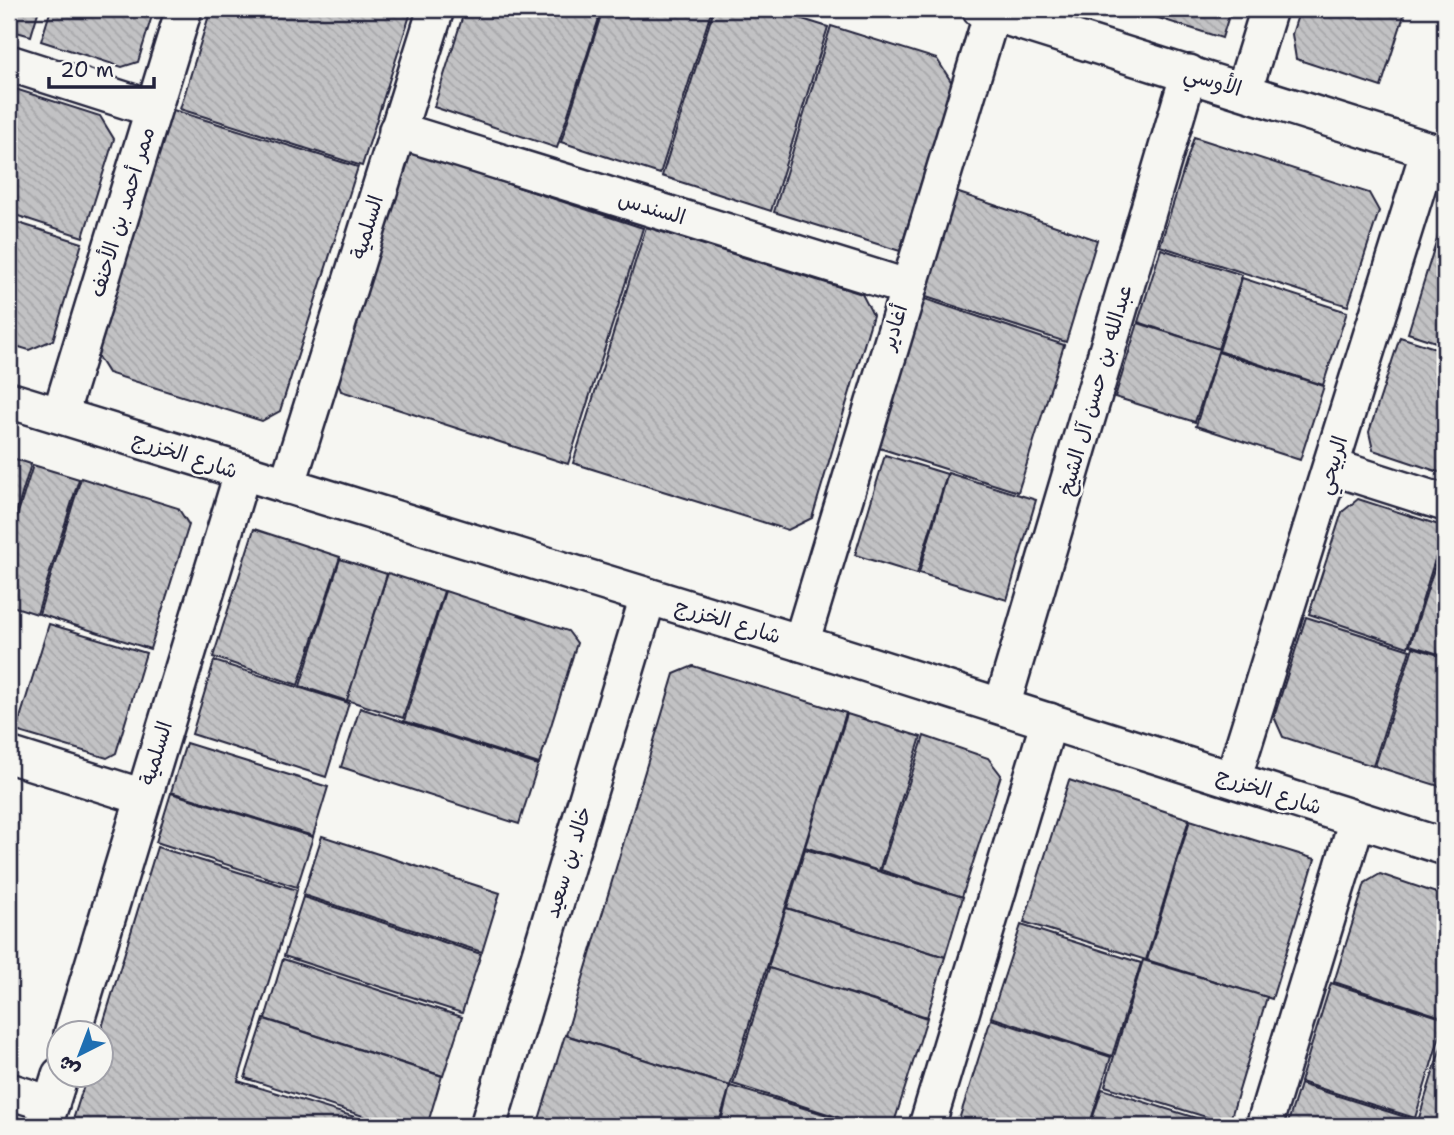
<svg xmlns="http://www.w3.org/2000/svg" width="1454" height="1135" font-family="'Shantell Sans','Playpen Sans Arabic',sans-serif">
<defs>
<pattern id="building-back-hatch" width="6" height="6" patternUnits="userSpaceOnUse" patternTransform="scale(1.75)"><rect width="6" height="6" fill="#c2c2c4"/><path d="M-1 5l2 2M0 0l6 6M5-1l2 2" fill="none" stroke="#a6a6a9"/></pattern>
</defs>
<rect width="100%" height="100%" fill="#f6f6f2"/>
<filter id="ink" filterUnits="userSpaceOnUse"><feTurbulence type="fractalNoise" baseFrequency=".0143" numOctaves="2"/><feDisplacementMap in="SourceGraphic" scale="14" xChannelSelector="R" yChannelSelector="G"/><feConvolveMatrix kernelMatrix="1 2 1 2 8 2 1 2 1" color-interpolation-filters="sRGB"/></filter>
<g filter="url(#ink)">
<g fill="url(#building-back-hatch)" stroke="#22223b" stroke-width="2">
<polygon points="9,9 39,9 31,36 9,30"/>
<polygon points="51,9 154,9 138,62 122,67 41,41"/>
<polygon points="211,9 412,9 362,166 180,109"/>
<polygon points="465,9 602,9 557,148 434,107"/>
<polygon points="603,9 712,9 660,174 561,142"/>
<polygon points="714,9 770,9 828,27 771,211 662,176"/>
<polygon points="1130,9 1231,9 1222,38"/>
<polygon points="1300,9 1406,9 1381,87 1296,59 1292,34"/>
<polygon points="831,26 937,59 952,83 900,251 774,212"/>
<polygon points="9,87 100,116 114,139 83,237 9,213"/>
<polygon points="170,109 358,167 280,411 262,421 108,373 95,352"/>
<polygon points="1194,137 1369,193 1379,211 1348,306 1160,246"/>
<polygon points="414,153 643,228 568,464 341,391 334,370 401,159"/>
<polygon points="956,192 1097,240 1066,342 923,296"/>
<polygon points="9,220 82,243 53,340 29,350 9,344"/>
<polygon points="1445,226 1445,345 1408,333 1440,229"/>
<polygon points="646,227 862,294 873,315 812,518 788,530 573,463"/>
<polygon points="1161,249 1242,275 1218,349 1138,322"/>
<polygon points="1242,278 1347,312 1323,385 1219,351"/>
<polygon points="922,298 1064,345 1018,492 876,447"/>
<polygon points="1138,323 1219,349 1195,422 1115,397"/>
<polygon points="1400,337 1445,351 1445,474 1373,450 1369,432"/>
<polygon points="1218,352 1324,386 1300,460 1196,426"/>
<polygon points="885,455 947,474 917,574 855,555"/>
<polygon points="9,457 31,464 9,537"/>
<polygon points="33,465 79,479 37,614 9,605 9,542"/>
<polygon points="948,473 1036,500 1007,600 919,573"/>
<polygon points="81,478 178,508 189,525 150,649 39,614"/>
<polygon points="1358,499 1445,527 1408,647 1309,614 1342,512"/>
<polygon points="254,529 340,557 298,685 213,657"/>
<polygon points="1445,534 1445,656 1410,645"/>
<polygon points="340,559 387,574 347,701 300,686"/>
<polygon points="388,573 444,591 403,718 347,700"/>
<polygon points="445,591 568,631 577,643 539,764 404,721"/>
<polygon points="1306,617 1410,650 1373,766 1283,737 1274,717"/>
<polygon points="49,624 146,653 116,753 107,758 16,731"/>
<polygon points="1413,647 1445,657 1445,788 1375,766"/>
<polygon points="214,661 349,703 326,777 192,734"/>
<polygon points="693,666 846,713 730,1086 566,1035 674,674"/>
<polygon points="360,708 538,765 519,824 341,767"/>
<polygon points="847,714 921,737 879,871 805,847"/>
<polygon points="924,736 988,758 1001,775 962,897 881,870"/>
<polygon points="186,743 328,787 313,836 171,792"/>
<polygon points="1069,780 1189,819 1146,960 1024,922"/>
<polygon points="171,793 313,837 297,887 156,842"/>
<polygon points="1190,820 1315,859 1272,999 1147,960"/>
<polygon points="322,836 500,893 482,952 303,895"/>
<polygon points="157,847 297,890 238,1081 384,1126 71,1126 87,1076 102,1076 100,1034"/>
<polygon points="805,849 963,897 945,957 787,908"/>
<polygon points="1380,874 1445,896 1445,1018 1334,982 1365,883"/>
<polygon points="303,897 481,954 462,1013 284,956"/>
<polygon points="786,908 945,957 927,1017 768,968"/>
<polygon points="1021,925 1141,963 1112,1056 991,1017"/>
<polygon points="283,959 462,1017 443,1076 265,1019"/>
<polygon points="1143,960 1267,997 1229,1124 1105,1086"/>
<polygon points="769,968 927,1018 893,1126 866,1126 733,1084"/>
<polygon points="1331,983 1445,1019 1415,1118 1300,1082"/>
<polygon points="264,1019 442,1076 427,1126 394,1126 245,1078"/>
<polygon points="991,1019 1111,1057 1089,1126 957,1126"/>
<polygon points="1445,1034 1445,1126 1435,1126 1418,1121"/>
<polygon points="565,1035 730,1086 718,1126 537,1126"/>
<polygon points="1300,1084 1415,1120 1413,1126 1287,1126"/>
<polygon points="730,1086 864,1126 720,1126"/>
<polygon points="1102,1089 1222,1126 1090,1126"/>
</g>
<g fill="none" stroke-linecap="round" stroke-linejoin="round">
<g stroke="#22223b" stroke-width="40">
<g id="street">
<polyline points="980,9 1445,155"/>
<polyline points="9,63 153,109"/>
<polyline points="1244,90 1269,9"/>
<polyline points="397,130 906,287"/>
<polyline points="9,400 801,643 1445,847"/>
<polyline points="60,415 184,9"/>
<polyline points="1332,467 1445,503"/>
<polyline points="287,486 436,9"/>
<polyline points="801,643 992,13"/>
<polyline points="1002,706 1189,73"/>
<polyline points="9,755 143,797"/>
<polyline points="1233,779 1429,150"/>
<polyline points="72,1034 242,474"/>
<polyline points="9,1091 51,1104"/>
<polyline points="44,1126 60,1075"/>
<polyline points="488,1126 648,597"/>
<polyline points="927,1126 1049,721"/>
<polyline points="1264,1126 1357,820"/>
</g>
</g>
<use href="#street" stroke="#f6f6f2" stroke-width="35"/>
</g>
</g>
<g text-anchor="middle" dominant-baseline="central" stroke-width="5" stroke-linejoin="round" paint-order="stroke">
<g font-size="21" fill="#22223b" stroke="#f6f6f2">
<text transform="translate(1213 81) rotate(17)">الأوسي</text>
<text transform="translate(652 208) rotate(17)">السندس</text>
<text transform="translate(122 212) rotate(-73)">ممر أحمد بن الأحنف</text>
<text transform="translate(367 227) rotate(-73)">السلمية</text>
<text transform="translate(894 327) rotate(-73)">أغادير</text>
<text transform="translate(1095 390) rotate(-74)">عبدالله بن حسن آل الشيخ</text>
<text transform="translate(185 455) rotate(18)">شارع الخزرج</text>
<text transform="translate(1332 465) rotate(-73)">الربيحي</text>
<text transform="translate(728 621) rotate(17)">شارع الخزرج</text>
<text transform="translate(156 753) rotate(-73)">السلمية</text>
<text transform="translate(1269 791) rotate(18)">شارع الخزرج</text>
<text transform="translate(568 862) rotate(-73)">خالد بن سعيد</text>
</g>
</g>
<rect width="1454" height="1135" fill="none" stroke="#f6f6f2" stroke-width="35"/>
<rect x="18" y="18" width="1419" height="1100" fill="none" stroke="#22223b" stroke-width="2.5" filter="url(#ink)"/>
<g transform="translate(80 1054) rotate(222)"><circle r="33" fill="#f6f6f2" stroke="#a1a1a9" stroke-width="2"/>
<path d="M0-5L12 26L0 18L-12 26Z" fill="#1f6fb2"/>
<text y="-10" font-size="19" font-weight="bold" text-anchor="middle" fill="#22223b">ش</text>
</g>
<path d="M49 77v10h105v-10" fill="none" stroke="#22223b" stroke-width="3.5"/>
<text x="60" y="77" font-size="21" fill="#22223b" stroke="#f6f6f2" stroke-width="5" paint-order="stroke">20 m</text>
</svg>
